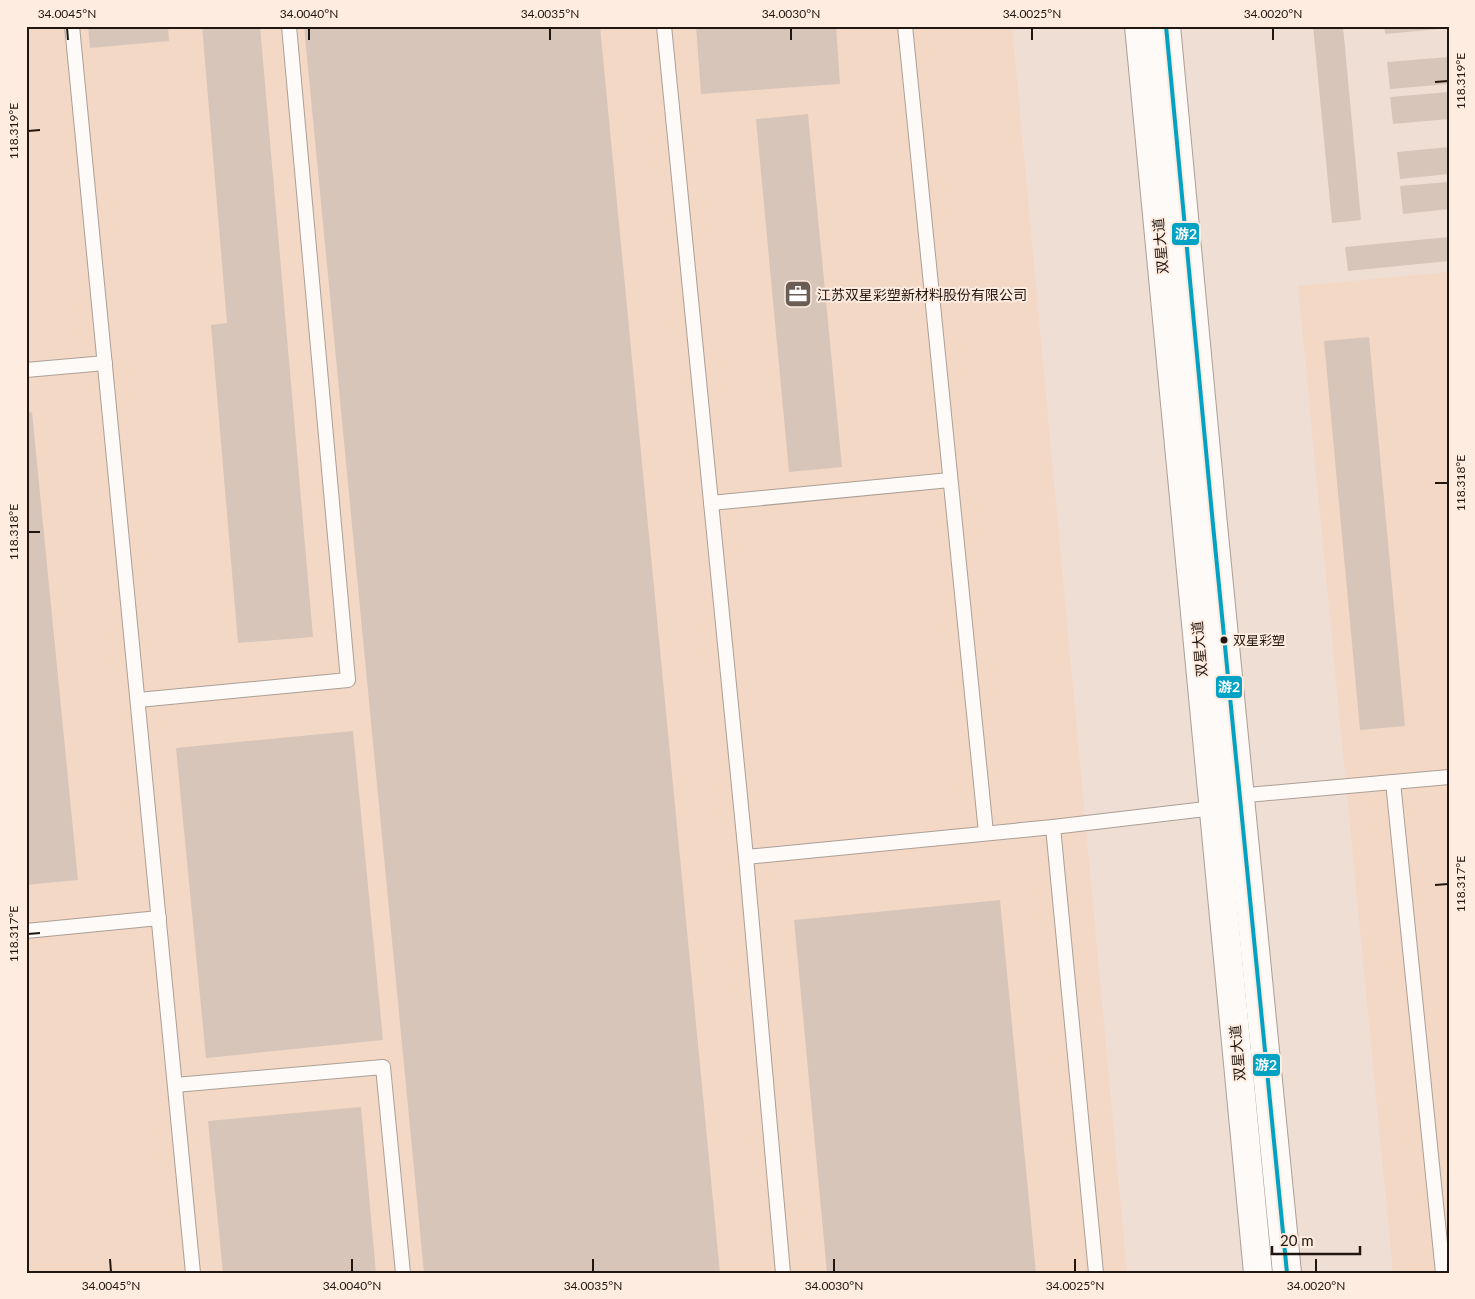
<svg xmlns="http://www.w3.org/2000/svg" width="1475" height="1299" font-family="Lato,'Noto Sans SC',sans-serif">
<rect width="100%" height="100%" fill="#efded3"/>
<g fill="#f3d8c6">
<polygon points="26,26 1012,26 1127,1273 26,1273"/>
<polygon points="1449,272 1449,1273 1393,1273 1298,286"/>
</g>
<g fill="#d8c5b9">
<polygon points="88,26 168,26 169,41 90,48"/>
<polygon points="202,26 260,26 313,637 238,643 211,325 227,323"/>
<polygon points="304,26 600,26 720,1273 424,1273"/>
<polygon points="696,26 836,26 840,84 701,94"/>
<polygon points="1313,26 1343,26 1361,220 1332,223"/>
<polygon points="1384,26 1449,26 1449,28 1385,34"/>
<polygon points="1449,57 1449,84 1390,89 1387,62"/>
<polygon points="1449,92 1449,119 1393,124 1390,97"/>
<polygon points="808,114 842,467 789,472 756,119"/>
<polygon points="1449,147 1449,174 1400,179 1397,152"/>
<polygon points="1449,182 1449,209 1403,214 1400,186"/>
<polygon points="1449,237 1449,261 1348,271 1345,247"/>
<polygon points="1369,337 1405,726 1360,730 1324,341"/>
<polygon points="32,412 78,880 26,885 26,413"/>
<polygon points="353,731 383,1040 206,1058 176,748"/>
<polygon points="1000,900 1036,1273 827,1273 794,920"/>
<polygon points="361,1107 376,1273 223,1273 208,1121"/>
</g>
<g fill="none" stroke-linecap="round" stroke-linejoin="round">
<g stroke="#ac9f96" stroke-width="16">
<g id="service">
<polyline points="72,26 193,1273"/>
<polyline points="664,26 746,857 783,1273"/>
<polyline points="905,26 986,833"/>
<polyline points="26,370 105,363"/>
<polyline points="711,503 950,480"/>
<polyline points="138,700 348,680 289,26"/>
<polyline points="1393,782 1443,1273"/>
<polyline points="1236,796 1449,777"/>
<polyline points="1053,827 1214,808"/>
<polyline points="746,857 1053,827 1096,1273"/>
<polyline points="26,931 159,918"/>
<polyline points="175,1085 383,1067 403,1273"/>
</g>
</g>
<g stroke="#ac9f96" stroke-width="30">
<g id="tertiary">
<polyline points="1139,26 1258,1273"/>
<polyline points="1166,26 1213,525 1287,1273"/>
</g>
</g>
<use href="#service" stroke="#fdfaf8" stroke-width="14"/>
<use href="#tertiary" stroke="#fdfaf8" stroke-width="28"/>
<g stroke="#feece0" stroke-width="8">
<polyline id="bus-1" points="1166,26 1213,525 1287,1273"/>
</g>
<use href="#bus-1" stroke="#02a2c4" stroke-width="4"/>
</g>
<path fill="none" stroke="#211710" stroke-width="2" d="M67,28l1,12M309,28v12M550,28v12M791,28v12M1032,28v12M1273,28v12M1435,82l13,-1M28,131l12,-1M1435,483h13M28,532h12M1435,885l13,-1M28,934l12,-1M110,1259l1,13M352,1259v13M593,1259v13M834,1259v13M1075,1259v13M1316,1259v13"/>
<defs>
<g id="office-square" transform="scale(1.4375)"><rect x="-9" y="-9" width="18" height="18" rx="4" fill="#695d54" stroke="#feece0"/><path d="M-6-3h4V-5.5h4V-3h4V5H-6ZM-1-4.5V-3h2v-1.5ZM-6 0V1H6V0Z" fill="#fff"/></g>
</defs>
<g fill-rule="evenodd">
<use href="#office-square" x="798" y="294"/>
</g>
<circle fill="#211710" stroke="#feece0" stroke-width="2" cx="1224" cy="640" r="4.5"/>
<g text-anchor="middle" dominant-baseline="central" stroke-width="4" stroke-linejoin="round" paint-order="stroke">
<g font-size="13" fill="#211710" stroke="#feece0" text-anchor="start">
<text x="1233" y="640">双星彩塑</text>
</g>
<g font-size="14" fill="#211710" stroke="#feece0">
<text transform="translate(1160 246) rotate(-95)">双星大道</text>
<text transform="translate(1199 649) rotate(-95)">双星大道</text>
<text transform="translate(1237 1053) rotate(-95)">双星大道</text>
</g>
<g font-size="14" fill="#211710" stroke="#feece0" text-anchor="start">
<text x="817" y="294">江苏双星彩塑新材料股份有限公司</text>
</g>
</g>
<g stroke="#feece0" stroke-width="2">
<rect x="1171" y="222" width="29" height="24" rx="5" fill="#02a2c4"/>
<rect x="1215" y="675" width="28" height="24" rx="5" fill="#02a2c4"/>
<rect x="1252" y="1053" width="29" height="24" rx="5" fill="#02a2c4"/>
</g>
<g font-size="14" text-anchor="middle" font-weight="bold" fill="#fff">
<text x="1186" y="239">游2</text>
<text x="1229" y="692">游2</text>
<text x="1266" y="1070">游2</text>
</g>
<rect width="1475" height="1299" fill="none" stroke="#feece0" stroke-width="55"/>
<path d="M1272 1246v8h88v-8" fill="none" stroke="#211710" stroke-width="2.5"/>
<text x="1280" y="1246" font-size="15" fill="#211710" stroke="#feece0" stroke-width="4" paint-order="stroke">20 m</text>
<rect x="28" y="28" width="1420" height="1244" fill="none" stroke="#211710" stroke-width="2"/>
<g font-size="12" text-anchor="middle" fill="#211710">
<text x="67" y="18">34.0045°N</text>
<text x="309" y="18">34.0040°N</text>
<text x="550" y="18">34.0035°N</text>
<text x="791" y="18">34.0030°N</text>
<text x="1032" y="18">34.0025°N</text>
<text x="1273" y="18">34.0020°N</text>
<text transform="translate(1461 81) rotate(-90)" y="4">118.319°E</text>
<text transform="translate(14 131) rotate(-90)" y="4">118.319°E</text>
<text transform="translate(1461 483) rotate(-90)" y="4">118.318°E</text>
<text transform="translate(14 532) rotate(-90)" y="4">118.318°E</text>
<text transform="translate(1461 884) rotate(-90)" y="4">118.317°E</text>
<text transform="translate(14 934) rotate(-90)" y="4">118.317°E</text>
<text x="111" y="1290">34.0045°N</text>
<text x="352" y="1290">34.0040°N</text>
<text x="593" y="1290">34.0035°N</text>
<text x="834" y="1290">34.0030°N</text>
<text x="1075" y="1290">34.0025°N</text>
<text x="1316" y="1290">34.0020°N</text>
</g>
</svg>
